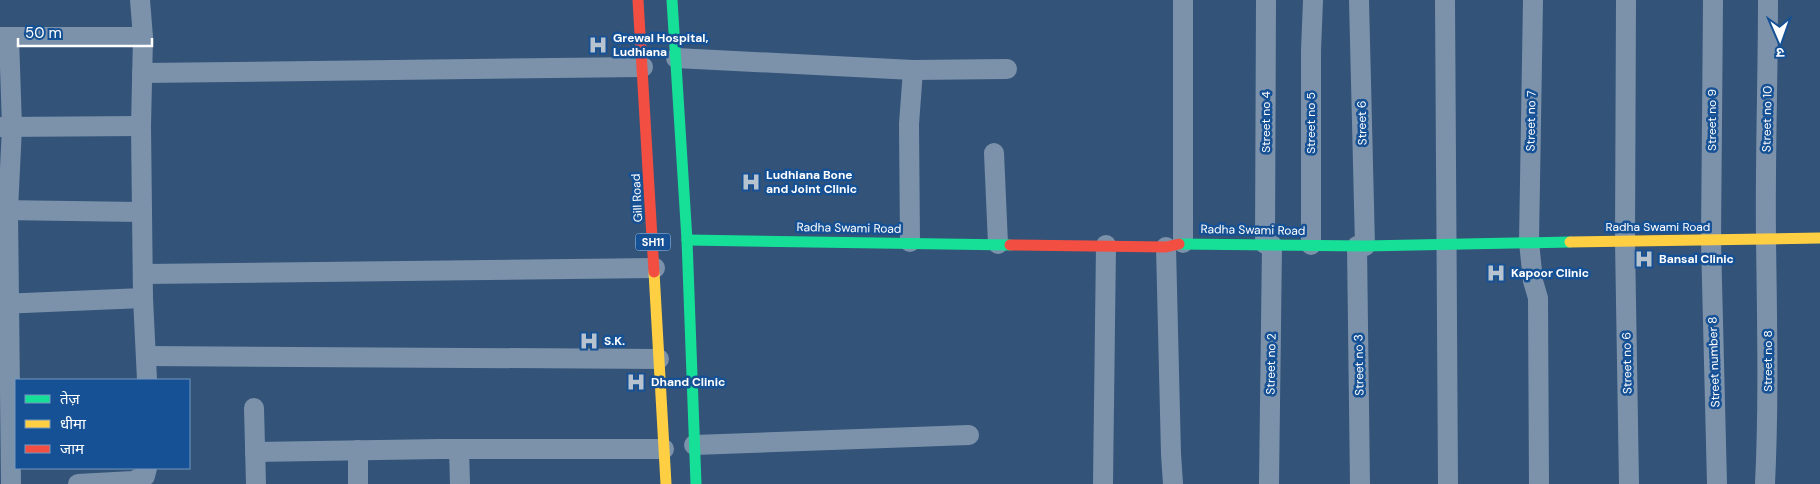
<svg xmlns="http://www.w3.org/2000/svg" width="1820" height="484" font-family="'DM Sans','Noto Sans Devanagari',sans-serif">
<rect width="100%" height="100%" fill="#335378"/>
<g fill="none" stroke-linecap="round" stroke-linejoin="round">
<g stroke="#7c92ab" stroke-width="20">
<polyline points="1183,0 1183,243"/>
<polyline points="1359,0 1365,246"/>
<polyline points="1445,0 1448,484"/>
<polyline points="1533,0 1529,242 1533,281 1538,298 1539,484"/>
<polyline points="1626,0 1625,241 1629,484"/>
<polyline points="1713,0 1711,241 1717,484"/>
<polyline points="0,37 143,37"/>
<polyline points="9,37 12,127 8,210 11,484"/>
<polyline points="676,58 913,70 1007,69"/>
<polyline points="142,73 643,67"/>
<polyline points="0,127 141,126"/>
<polyline points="994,153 998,244"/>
<polyline points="0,210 141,212"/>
<polyline points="910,242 909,124 913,70"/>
<polyline points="1265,244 1266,0"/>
<polyline points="1311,245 1311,51 1313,0"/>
<polyline points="1357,246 1360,484"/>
<polyline points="1166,247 1171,454 1173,484"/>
<polyline points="144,274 655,268"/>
<polyline points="143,298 147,380"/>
<polyline points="0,304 143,298 141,126 143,37 140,0"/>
<polyline points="146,356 659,359"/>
<polyline points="254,408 256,484"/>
<polyline points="694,445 969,435"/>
<polyline points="459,449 460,484"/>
<polyline points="255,452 440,449 664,449"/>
<polyline points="78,484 133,481 145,476 147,468"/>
<polyline points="358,484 358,450"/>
<polyline points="1103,484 1106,245"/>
<polyline points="1269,484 1272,245"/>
<path d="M1765,484c4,-82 2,-164 1,-246 -1,-79 2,-159 2,-238"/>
</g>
<g stroke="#16e098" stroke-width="11">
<polyline points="672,0 687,240 696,484"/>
<polyline points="687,240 1010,245"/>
<polyline points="1179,244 1365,246 1570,242"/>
</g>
<g stroke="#ffcf43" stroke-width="11">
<polyline points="1570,242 1820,238"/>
<polyline points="654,272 666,484"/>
</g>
<g stroke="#f24e42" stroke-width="11">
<polyline points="638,0 654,272"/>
<polyline points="1010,245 1166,247 1179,244"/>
</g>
</g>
<defs>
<g id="hospital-bare" transform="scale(1.5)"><path d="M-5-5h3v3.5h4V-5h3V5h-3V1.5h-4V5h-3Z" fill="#b8c3d0" stroke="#165195" stroke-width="2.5" paint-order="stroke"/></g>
</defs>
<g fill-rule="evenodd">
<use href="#hospital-bare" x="598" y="45"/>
<use href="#hospital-bare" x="751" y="182"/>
<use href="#hospital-bare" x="1644" y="259"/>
<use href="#hospital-bare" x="1496" y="273"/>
<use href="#hospital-bare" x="589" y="341"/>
<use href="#hospital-bare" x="636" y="382"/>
</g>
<g text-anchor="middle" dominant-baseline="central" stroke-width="5" stroke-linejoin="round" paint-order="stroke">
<rect fill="#165195" stroke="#b9cbdf" stroke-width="1" x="635.5" y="233.5" width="35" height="17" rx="4"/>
<g font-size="11" font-weight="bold" fill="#fff">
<text x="653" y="242">SH11</text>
</g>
<g font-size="12" font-weight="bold" fill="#fff" stroke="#165195" text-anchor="start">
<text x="613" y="38">Grewal Hospital,<tspan x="613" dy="14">Ludhiana</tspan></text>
<text x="766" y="175">Ludhiana Bone<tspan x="766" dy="14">and Joint Clinic</tspan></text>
<text x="1659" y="259">Bansal Clinic</text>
<text x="1511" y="273">Kapoor Clinic</text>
<text x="604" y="341">S.K.</text>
<text x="651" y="382">Dhand Clinic</text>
</g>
<g font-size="12" fill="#fff" stroke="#165195">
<text transform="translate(1767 119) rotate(-89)">Street no 10</text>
<text transform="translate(1712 120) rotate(-90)">Street no 9</text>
<text transform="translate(1531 121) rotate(-89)">Street no 7</text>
<text transform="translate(1266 122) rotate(-90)">Street no 4</text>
<text transform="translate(1311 123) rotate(-90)">Street no 5</text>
<text transform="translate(1362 123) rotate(-91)">Street 6</text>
<text transform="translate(637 198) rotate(-93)">Gill Road</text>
<text x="1658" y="227">Radha Swami Road</text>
<text transform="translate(849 228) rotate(1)">Radha Swami Road</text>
<text transform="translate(1253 230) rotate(1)">Radha Swami Road</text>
<text transform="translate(1768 361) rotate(-90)">Street no 8</text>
<text transform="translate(1714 362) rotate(-92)">Street number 8</text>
<text transform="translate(1627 363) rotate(-91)">Street no 6</text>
<text transform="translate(1271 364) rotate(-89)">Street no 2</text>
<text transform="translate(1359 365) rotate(-91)">Street no 3</text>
</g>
</g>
<rect x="15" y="379" width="175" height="90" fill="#165195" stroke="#7397bf"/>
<rect x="25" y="395" width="25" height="8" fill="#16e098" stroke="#7397bf"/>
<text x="60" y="404" font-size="15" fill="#ffffff">तेज़</text>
<rect x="25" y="420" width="25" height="8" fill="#ffcf43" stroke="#7397bf"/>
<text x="60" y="429" font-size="15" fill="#ffffff">धीमा</text>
<rect x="25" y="445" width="25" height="8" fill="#f24e42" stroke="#7397bf"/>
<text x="60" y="454" font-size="15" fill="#ffffff">जाम</text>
<g transform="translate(1780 40) rotate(178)" stroke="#165195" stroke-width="4" paint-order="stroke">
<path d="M0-4L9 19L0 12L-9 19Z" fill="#ffffff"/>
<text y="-8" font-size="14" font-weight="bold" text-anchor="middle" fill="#ffffff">उ</text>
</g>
<path d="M18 38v8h134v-8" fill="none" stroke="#ffffff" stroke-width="2.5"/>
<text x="25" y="38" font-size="15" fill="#ffffff" stroke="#165195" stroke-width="4" paint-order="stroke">50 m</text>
</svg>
